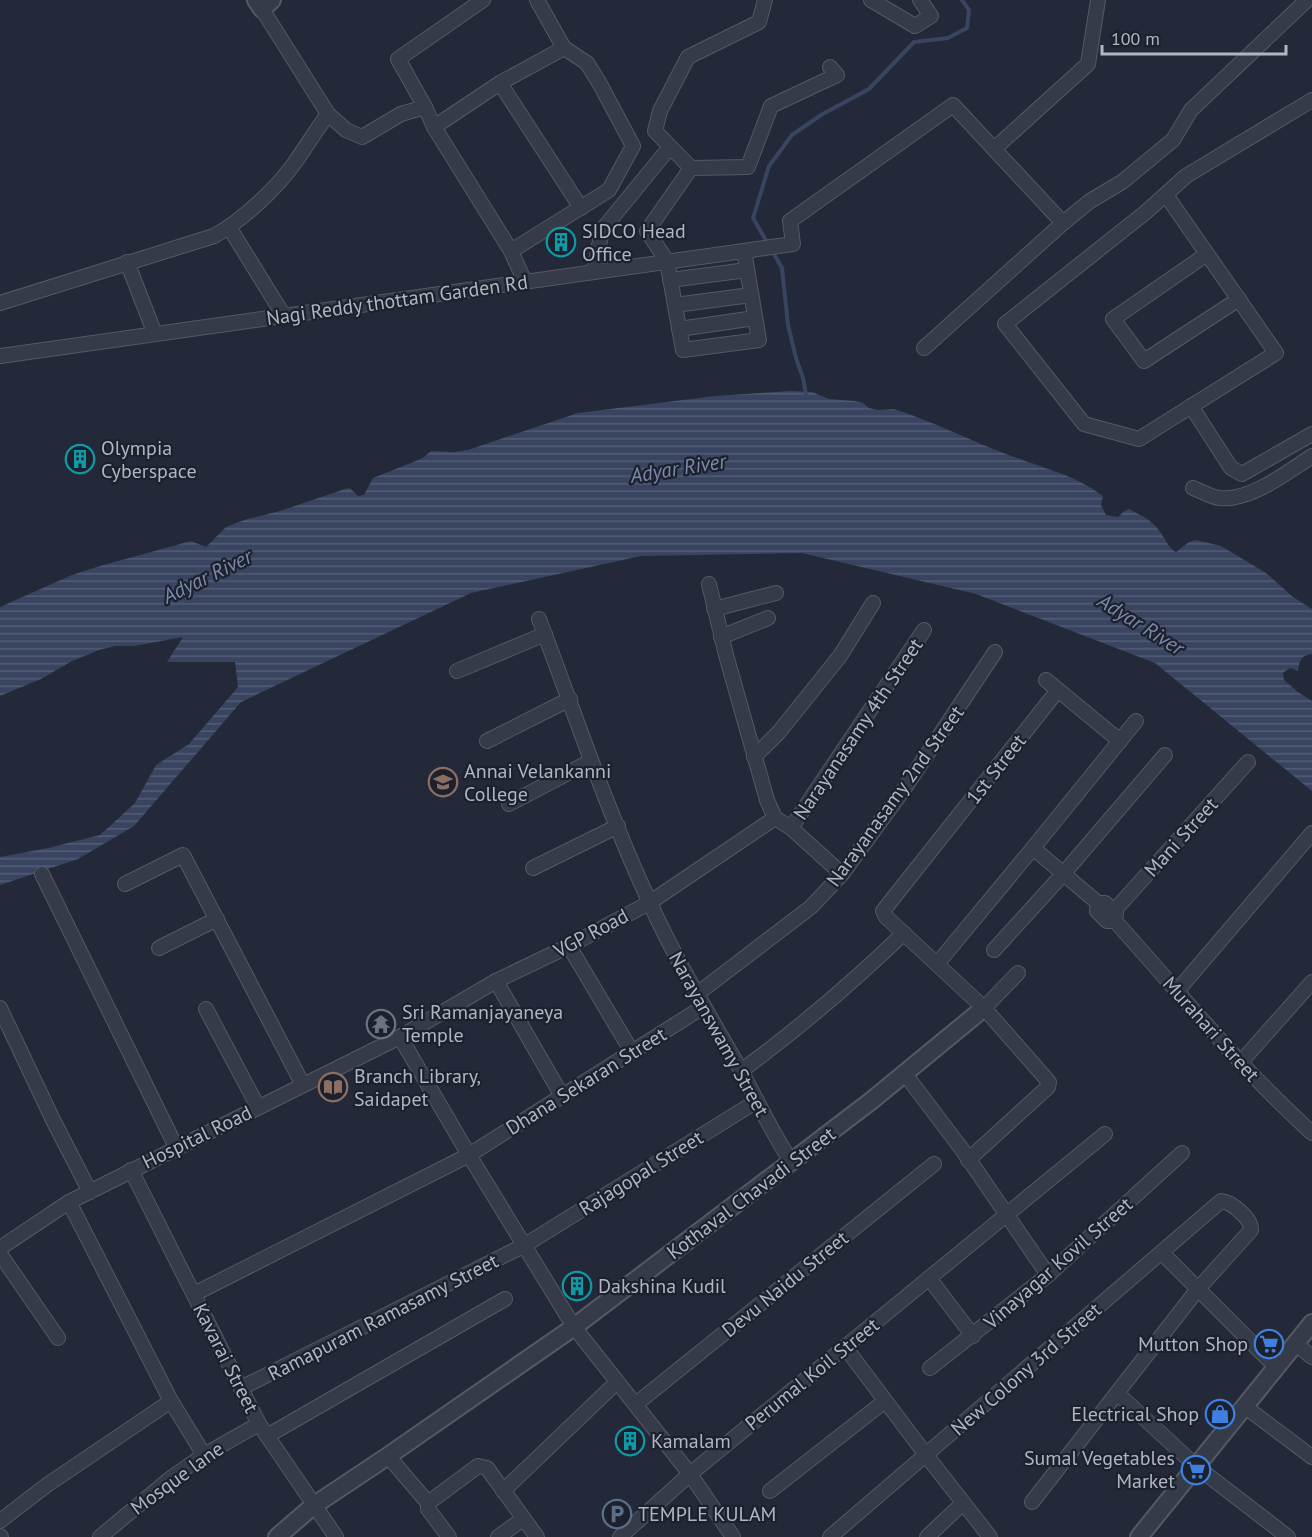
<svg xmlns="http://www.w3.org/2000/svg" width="1312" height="1537" font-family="'PT Sans',sans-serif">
<defs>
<pattern id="water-rules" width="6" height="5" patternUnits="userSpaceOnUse" patternTransform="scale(1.5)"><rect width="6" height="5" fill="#394461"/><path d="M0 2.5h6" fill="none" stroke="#535d76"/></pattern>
</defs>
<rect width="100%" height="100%" fill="#232938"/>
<path fill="url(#water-rules)" d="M790,391l22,1 17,7 26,2 8,2 6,5 9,2 16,-1c38,12 75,31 112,45 33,13 68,20 97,42l-2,9 5,10 12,2 5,-5 6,-3c11,6 21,10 29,20 7,8 9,18 18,23l13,-10 7,-2 25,6 45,27 27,24 19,12v45c-11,1 -13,7 -14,17l-8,-3 -7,5 1,7 14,12 14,9v90l-157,-128 -179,-69 -174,-41 -161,3 -170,37 -230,109 -107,124 -56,33 -78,26v-28l48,-9 52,-13 35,-32 21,-38 33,-21 49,-57 -3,-25h-68l16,-25 -49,9h-19l-16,4 -27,11 -31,18 -41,17v-89l72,-32 28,-9 91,-25 15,6 20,-20 18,-7 36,-9 65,-22 5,-1 8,8 6,-1 9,-17 50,-20 8,-7 23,1 14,-2 110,-37 137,-17z"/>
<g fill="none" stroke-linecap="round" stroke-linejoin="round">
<polyline stroke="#394461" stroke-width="4" points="806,395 803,378 796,358 788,325 782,268 753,218 769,166 792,135 821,115 869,89 914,42 948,38 967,28 969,10 962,0"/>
<g stroke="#545966" stroke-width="16">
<g id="minor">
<polyline points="765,0 759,22 688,57 660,111 655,131 691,168 748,167 771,106 837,75 830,67"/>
<polyline points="871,0 915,26 931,16 920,0"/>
<polyline points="262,9 328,114 346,130 362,137 401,114 425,107 434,127 511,251 525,282"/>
<polyline points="500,83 581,208"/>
<polyline points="425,107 398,59 483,0"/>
<polyline points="434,127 500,83 564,48 537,0"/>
<polyline points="994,149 1088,64 1098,0"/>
<polyline points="691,168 647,231 667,261 683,350 759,340 744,251"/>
<polyline points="1166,195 1276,353 1139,439 1084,424 1005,324 1146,212 1186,176 1312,100"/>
<polyline points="229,227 284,316"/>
<polyline points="511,251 609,190 633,146 601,86 587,63 564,48"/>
<polyline points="1207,254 1113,319 1144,361 1239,299"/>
<polyline points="127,262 155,334"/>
<polyline points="594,272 602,230 670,147"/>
<polyline points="670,280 747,270"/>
<path d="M0,303l214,-67c29,-16 63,-48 82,-75 11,-16 21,-32 32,-47"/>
<polyline points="675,305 751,295"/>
<polyline points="679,329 755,318"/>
<polyline points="924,348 1063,223 1090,201 1122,182 1173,140 1191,110 1307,0"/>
<polyline points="0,356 793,244 790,221 953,105 1063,223"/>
<polyline points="1191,406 1231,468 1242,474 1312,434"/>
<path d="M1193,488c8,3 18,9 26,10 30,4 69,-26 93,-42"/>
<polyline points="709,584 726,655 767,800 775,818 791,828 842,874"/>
<polyline points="714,609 776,593"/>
<path d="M539,619c36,95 68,192 111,284 26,58 60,113 91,168 17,31 31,62 51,92"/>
<polyline points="721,637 768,618"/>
<polyline points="457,671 545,634"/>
<polyline points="1046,680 1058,690"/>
<polyline points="487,741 570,699"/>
<polyline points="754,757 779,732 840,656 873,603"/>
<polyline points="509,804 591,761"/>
<polyline points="791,828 924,630"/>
<polyline points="1033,848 1098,903 1105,903 1116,913 1115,919"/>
<polyline points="533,868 618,826"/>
<polyline points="42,874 176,1147"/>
<polyline points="125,884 183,855 303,1085"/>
<polyline points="1098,903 1097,911 1107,921 1115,921"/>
<polyline points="1114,911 1248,762"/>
<path d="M1115,921c65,72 125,147 197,212"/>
<polyline points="569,946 632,1052"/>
<polyline points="159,948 217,919"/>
<polyline points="994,950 1064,873 1165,755"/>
<polyline points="937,964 1033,848 1136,721"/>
<polyline points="496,981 562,1096"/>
<polyline points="1178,990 1312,833"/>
<polyline points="697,994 811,907 842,874 904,789 995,652"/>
<polyline points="0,1008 53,1120 90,1192"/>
<polyline points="984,1008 1018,973"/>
<polyline points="206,1009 258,1107"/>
<polyline points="400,1037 469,1155 574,1327 690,1474 733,1537"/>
<polyline points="1240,1063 1312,982"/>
<path d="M741,1071c57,-42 111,-88 163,-138"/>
<polyline points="905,1074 961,1148 1048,1275"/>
<polyline points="968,1160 1048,1087 1049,1082 984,1008 886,917 883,911 1058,690 1120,741"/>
<polyline points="131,1170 259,1424 336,1537"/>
<polyline points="69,1202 171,1401 204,1455"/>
<polyline points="0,1248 69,1202 400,1037 496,981 569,946 649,903 775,818"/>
<polyline points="1162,1253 1276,1367"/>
<polyline points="0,1254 58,1338"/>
<polyline points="929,1278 973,1336"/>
<polyline points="194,1294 469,1155 703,1007"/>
<polyline points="1296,1344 1312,1357"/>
<polyline points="845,1347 926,1455 990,1537"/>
<polyline points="930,1368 1048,1275 1182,1153"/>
<polyline points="241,1388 525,1245 757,1101"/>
<polyline points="1117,1393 1197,1467 1288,1537"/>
<polyline points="636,1404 934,1164"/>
<polyline points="1244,1406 1312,1457"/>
<polyline points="267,1436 505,1299"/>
<polyline points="388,1456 428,1503 428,1509 449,1537"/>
<polyline points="503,1491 617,1382"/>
<polyline points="770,1491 885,1401"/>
<polyline points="428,1503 478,1466 487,1468 537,1537"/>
<polyline points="0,1521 47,1485 171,1401"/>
<polyline points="0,1536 1,1537"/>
<polyline points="100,1537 171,1478 204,1455 259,1424"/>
<polyline points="498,1537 523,1519"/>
<polyline points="620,1537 690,1474 1105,1134"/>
<path d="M830,1537l391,-336c11,1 31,18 30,29l-53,59 -166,213"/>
<polyline points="927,1537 963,1503"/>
</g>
</g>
<g stroke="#545966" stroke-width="20">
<g id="tertiary">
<polyline points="256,0 262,9 272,0"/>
<polyline points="277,1537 313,1506 388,1456 574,1327 871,1101 984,1008"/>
<polyline points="1139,1537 1312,1323"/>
</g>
</g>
<use href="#minor" stroke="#363b49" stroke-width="14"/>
<use href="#tertiary" stroke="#363b49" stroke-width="16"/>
</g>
<defs>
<g id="building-ring" transform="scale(1.5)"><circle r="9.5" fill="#1c212d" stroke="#0f9aa8" stroke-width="1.5"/><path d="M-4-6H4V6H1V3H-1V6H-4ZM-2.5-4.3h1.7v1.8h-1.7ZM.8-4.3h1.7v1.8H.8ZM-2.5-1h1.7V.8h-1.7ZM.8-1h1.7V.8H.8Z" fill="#0f9aa8"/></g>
<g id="university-ring" transform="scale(1.5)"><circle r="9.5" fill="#1c212d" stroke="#8d6e63" stroke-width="1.5"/><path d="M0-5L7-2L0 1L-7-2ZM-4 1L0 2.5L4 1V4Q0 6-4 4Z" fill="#8d6e63"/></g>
<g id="temple-ring" transform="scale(1.5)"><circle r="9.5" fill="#1c212d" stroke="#6b7280" stroke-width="1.5"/><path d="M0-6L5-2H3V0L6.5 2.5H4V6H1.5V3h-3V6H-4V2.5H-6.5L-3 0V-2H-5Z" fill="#6b7280"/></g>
<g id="library-ring" transform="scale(1.5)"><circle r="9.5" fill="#1c212d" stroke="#8d6e63" stroke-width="1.5"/><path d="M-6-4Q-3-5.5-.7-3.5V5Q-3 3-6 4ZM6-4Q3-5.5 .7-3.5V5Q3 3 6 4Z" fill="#8d6e63"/></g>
<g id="supermarket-ring" transform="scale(1.5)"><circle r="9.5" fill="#1c212d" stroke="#3f7fe0" stroke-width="1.5"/><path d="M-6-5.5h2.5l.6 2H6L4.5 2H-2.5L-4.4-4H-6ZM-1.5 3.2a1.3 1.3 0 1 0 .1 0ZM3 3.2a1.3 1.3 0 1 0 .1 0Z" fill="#3f7fe0"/></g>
<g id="shop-ring" transform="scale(1.5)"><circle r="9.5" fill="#1c212d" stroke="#3f7fe0" stroke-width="1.5"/><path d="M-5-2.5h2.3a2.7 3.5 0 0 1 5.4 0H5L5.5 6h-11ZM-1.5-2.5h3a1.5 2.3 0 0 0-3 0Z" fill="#3f7fe0"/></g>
<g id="parking-ring" transform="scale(1.5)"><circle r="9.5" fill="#1c212d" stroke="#5c6f8a" stroke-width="1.5"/><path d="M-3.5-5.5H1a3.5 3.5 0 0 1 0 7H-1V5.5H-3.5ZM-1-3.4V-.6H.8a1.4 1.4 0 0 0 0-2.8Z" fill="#5c6f8a"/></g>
</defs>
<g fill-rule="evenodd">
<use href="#building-ring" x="561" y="242"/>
<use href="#building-ring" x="80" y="459"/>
<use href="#university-ring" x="443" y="782"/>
<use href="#temple-ring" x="381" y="1024"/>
<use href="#library-ring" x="333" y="1087"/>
<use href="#building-ring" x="577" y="1286"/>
<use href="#supermarket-ring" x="1269" y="1344"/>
<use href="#shop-ring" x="1220" y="1414"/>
<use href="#building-ring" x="630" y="1441"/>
<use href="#supermarket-ring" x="1196" y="1470"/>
<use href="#parking-ring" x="617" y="1514"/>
</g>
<g text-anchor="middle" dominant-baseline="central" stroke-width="4.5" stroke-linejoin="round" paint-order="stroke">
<g font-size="20" fill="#b1b6c5" stroke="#1c212d" text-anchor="start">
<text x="582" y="231">SIDCO Head<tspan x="582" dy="23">Office</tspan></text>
<text x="101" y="448">Olympia<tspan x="101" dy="23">Cyberspace</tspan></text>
<text x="464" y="771">Annai Velankanni<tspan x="464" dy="23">College</tspan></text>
<text x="402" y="1012">Sri Ramanjayaneya<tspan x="402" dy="23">Temple</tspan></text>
<text x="354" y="1076">Branch Library,<tspan x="354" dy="23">Saidapet</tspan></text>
<text x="598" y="1286">Dakshina Kudil</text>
<text x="1248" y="1344" text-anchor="end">Mutton Shop</text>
<text x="1199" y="1414" text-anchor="end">Electrical Shop</text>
<text x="651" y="1441">Kamalam</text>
<text x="1175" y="1458" text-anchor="end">Sumal Vegetables<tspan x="1175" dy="23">Market</tspan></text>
<text x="638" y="1514">TEMPLE KULAM</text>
</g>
<g font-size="20" fill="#b1b6c5" stroke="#1c212d">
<text transform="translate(397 300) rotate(-8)">Nagi Reddy thottam Garden Rd</text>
<text transform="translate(858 729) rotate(-56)">Narayanasamy 4th Street</text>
<text transform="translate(996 769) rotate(-52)">1st Street</text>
<text transform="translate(895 796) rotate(-54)">Narayanasamy 2nd Street</text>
<text transform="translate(1181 837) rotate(-48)">Mani Street</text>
<text transform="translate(591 933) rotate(-28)">VGP Road</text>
<text transform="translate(1211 1029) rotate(48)">Murahari Street</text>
<text transform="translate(719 1034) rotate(61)">Narayanswamy Street</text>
<text transform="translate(586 1081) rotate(-32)">Dhana Sekaran Street</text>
<text transform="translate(197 1137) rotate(-26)">Hospital Road</text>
<text transform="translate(641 1173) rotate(-32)">Rajagopal Street</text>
<text transform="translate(751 1193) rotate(-37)">Kothaval Chavadi Street</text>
<text transform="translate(1058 1263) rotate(-41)">Vinayagar Kovil Street</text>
<text transform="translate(785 1284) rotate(-39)">Devu Naidu Street</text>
<text transform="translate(383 1317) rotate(-27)">Ramapuram Ramasamy Street</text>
<text transform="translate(226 1358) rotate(63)">Kavarai Street</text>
<text transform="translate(1026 1369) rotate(-41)">New Colony 3rd Street</text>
<text transform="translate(812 1374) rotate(-39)">Perumal Koil Street</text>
<text transform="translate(177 1478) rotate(-36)">Mosque lane</text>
</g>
<g font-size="21" font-style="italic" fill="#7b89ab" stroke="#1c212d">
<text transform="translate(678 468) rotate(-9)">Adyar River</text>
<text transform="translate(207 576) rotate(-26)">Adyar River</text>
<text transform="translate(1141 624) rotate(32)">Adyar River</text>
</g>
</g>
<path d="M1102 45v9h184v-9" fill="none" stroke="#b1b6c5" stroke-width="3"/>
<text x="1111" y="45" font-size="18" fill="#b1b6c5" stroke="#1c212d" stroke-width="4.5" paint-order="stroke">100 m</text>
</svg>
